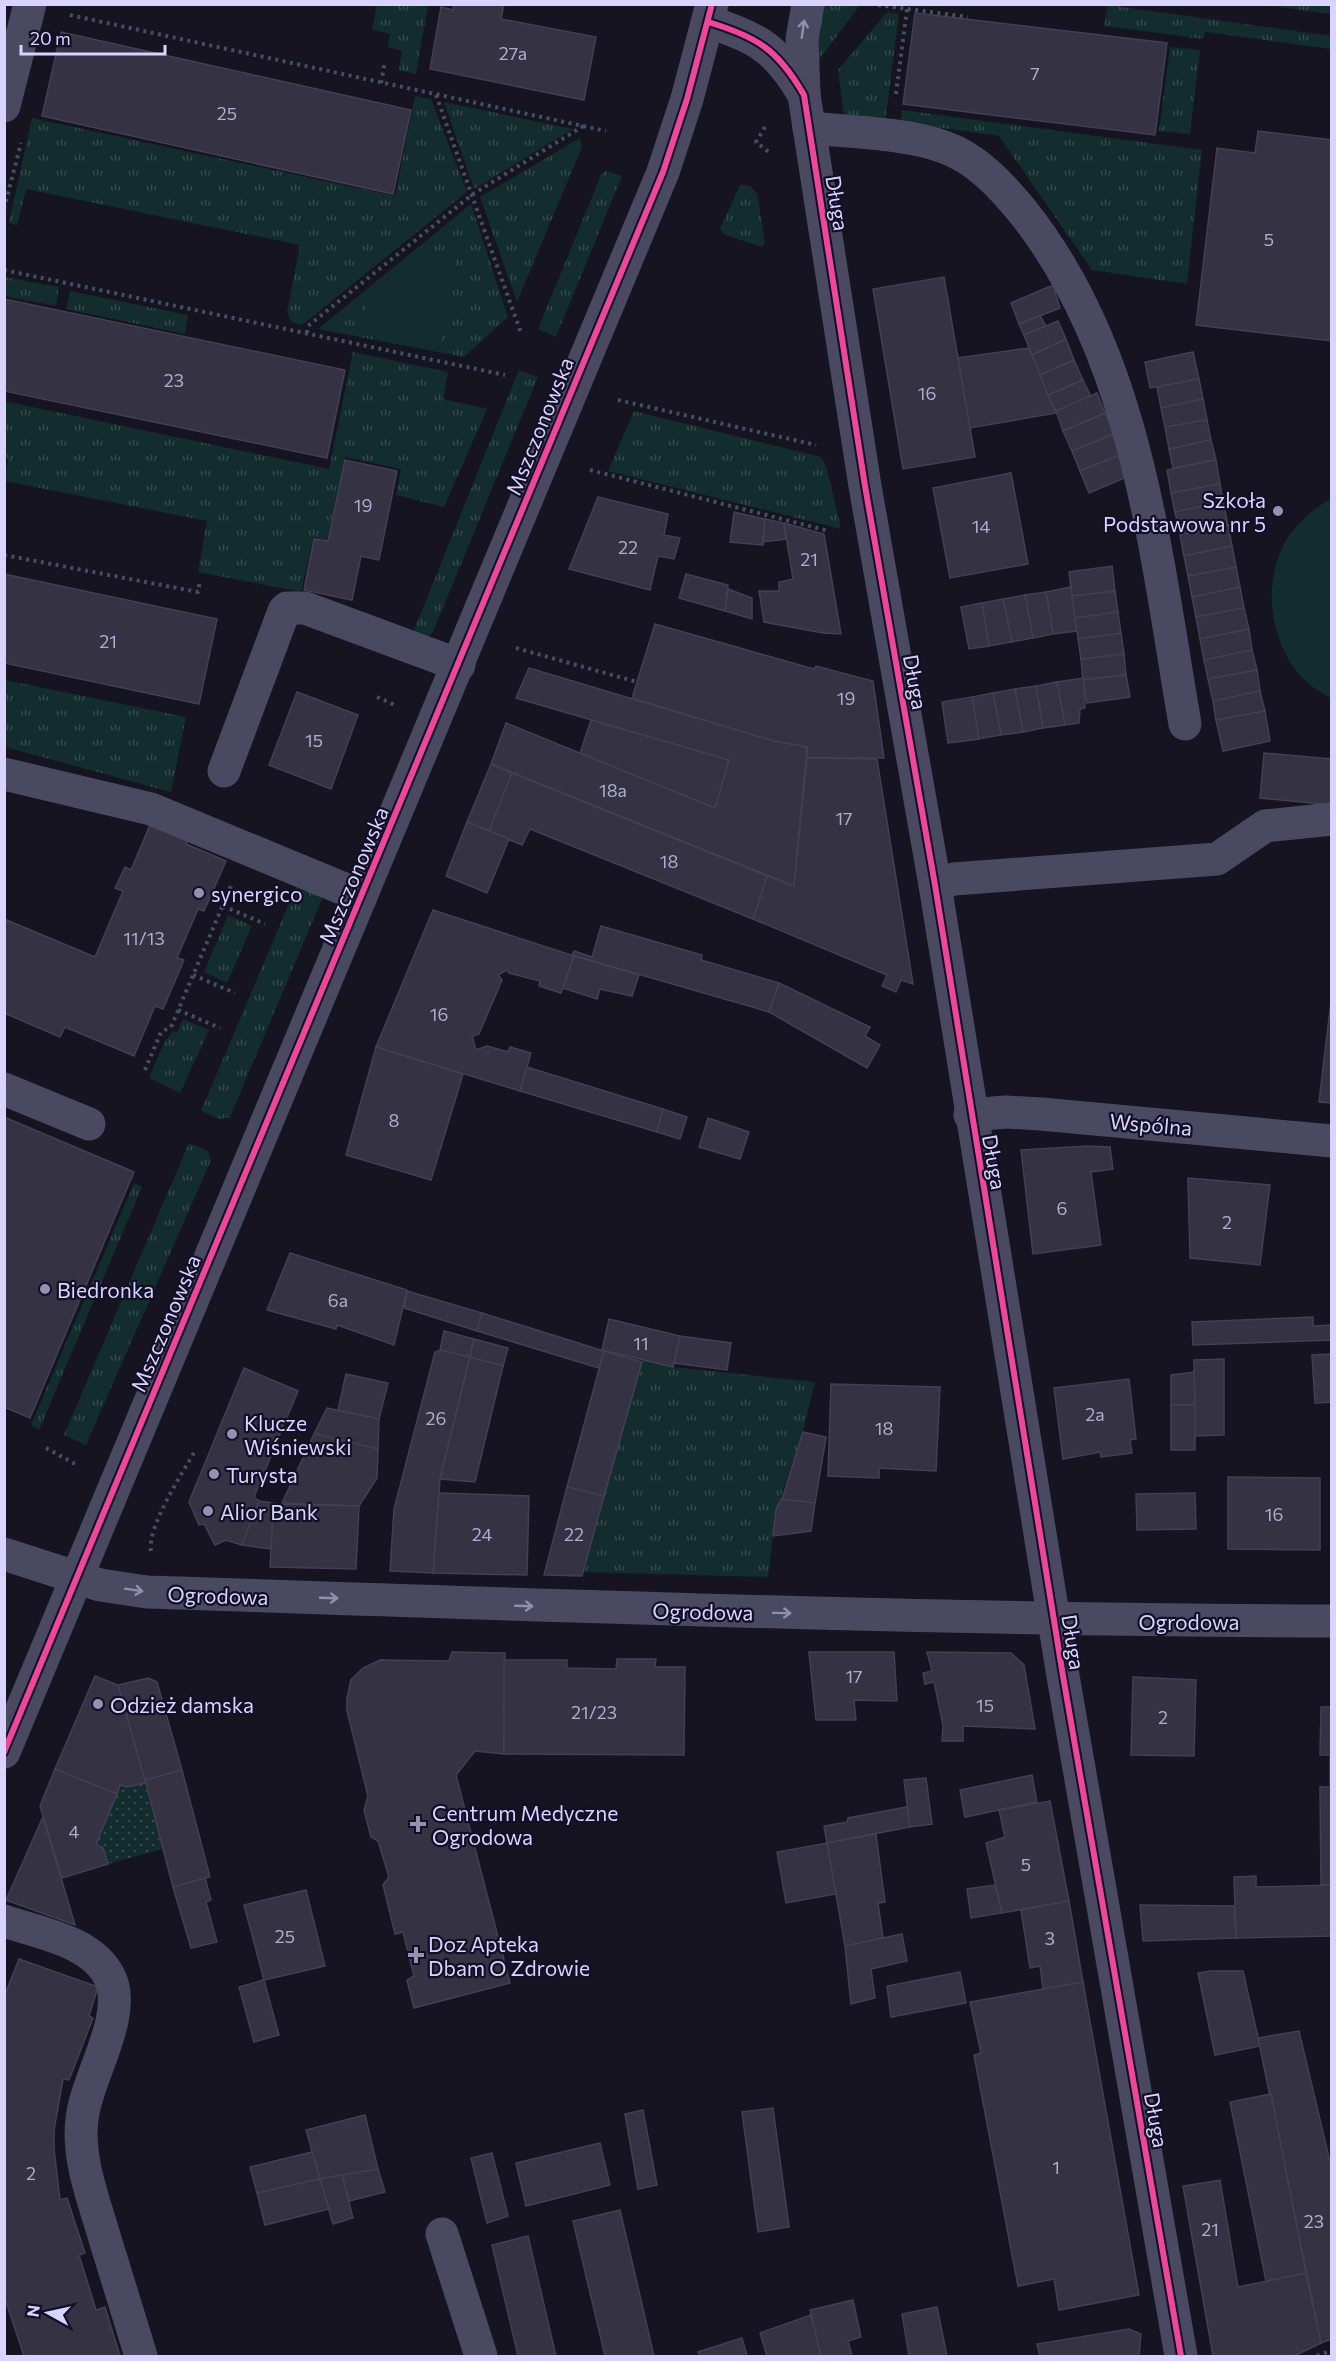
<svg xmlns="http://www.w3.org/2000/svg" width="1336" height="2361" font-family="Commissioner,sans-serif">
<defs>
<pattern id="grass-tufts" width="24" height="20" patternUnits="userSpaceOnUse" patternTransform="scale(1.5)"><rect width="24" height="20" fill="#132c2d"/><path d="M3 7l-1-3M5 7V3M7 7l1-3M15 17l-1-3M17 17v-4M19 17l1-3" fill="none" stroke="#354a4c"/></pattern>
<pattern id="garden-dots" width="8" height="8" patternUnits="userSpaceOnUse" patternTransform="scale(1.5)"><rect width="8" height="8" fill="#132c2d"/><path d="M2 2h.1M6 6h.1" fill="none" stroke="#354a4c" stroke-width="1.8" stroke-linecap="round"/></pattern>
</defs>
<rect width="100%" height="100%" fill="#161421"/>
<g fill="url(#grass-tufts)">
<polygon points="377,5 428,5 416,74 399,70 402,51 388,47 390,34 372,30"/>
<polygon points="821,5 860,5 813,68"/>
<polygon points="1108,5 1331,36 1331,49 1205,32 1203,39 1104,26"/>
<polygon points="1265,5 1331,5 1331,14"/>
<polygon points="887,12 899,14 885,122 844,116 838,70"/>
<polygon points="1170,47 1200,50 1190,134 1159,131"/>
<polygon points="415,96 431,99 467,192 302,325 291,322 287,312 300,245 26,189 17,226 9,222 32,118 395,196"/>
<polygon points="444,102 573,129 474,189"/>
<polygon points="902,110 1202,150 1187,284 1092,270 999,136 900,122"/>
<polygon points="580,138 582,147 517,302 480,197"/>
<polygon points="606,171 622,176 556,337 538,329 601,175"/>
<polygon points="740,185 749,185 757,193 765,242 762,247 723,234 720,229"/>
<polygon points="471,204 508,317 464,357 318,329"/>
<polygon points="4,277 59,287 56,306 5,296"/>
<polygon points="70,291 188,315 185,334 66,309"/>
<polygon points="353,352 448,372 443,399 487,409 444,507 396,495 401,469 345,457 327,540 313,538 301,592 198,572 207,521 5,481 8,460 5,452 4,401 329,469"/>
<polygon points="519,370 538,377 433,632 428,637 412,635"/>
<polygon points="634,411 821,457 826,465 841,529 608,471"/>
<polygon points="5,680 186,717 171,792 5,747"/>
<polygon points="299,880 328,885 230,1117 220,1119 201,1111"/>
<polygon points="228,915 252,926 227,983 204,972"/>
<polygon points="183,1019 209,1030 180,1093 149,1078 164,1043 173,1031 177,1033"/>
<polygon points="189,1143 208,1151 211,1160 86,1445 64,1435"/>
<polygon points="134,1183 142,1187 39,1430 31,1425"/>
<polygon points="643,1360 673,1367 815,1382 803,1432 776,1510 768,1577 582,1572"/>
</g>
<g fill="#132c2d">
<polygon points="419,249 457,256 439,349 360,334 369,290"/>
<path d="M1331,498v200c-55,-24 -75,-103 -46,-156 11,-19 29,-33 46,-44z"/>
</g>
<polygon fill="url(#garden-dots)" points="145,1783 162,1849 108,1864 103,1848 96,1844 120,1785"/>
<g fill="#343243" stroke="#433f54" stroke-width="1.5">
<polygon points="454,4 504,4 501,19 596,37 584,100 430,69 441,7 453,10"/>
<polygon points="915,13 1167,43 1155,135 903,104"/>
<polygon points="61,32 411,110 393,194 42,116"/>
<polygon points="1258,131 1332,140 1332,341 1196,325 1217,148 1255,153"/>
<polygon points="944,277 975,457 903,469 873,289"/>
<polygon points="1053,285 1060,308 1019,324 1011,303"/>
<polygon points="4,299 345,370 327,458 4,391"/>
<polygon points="1040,316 1046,326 1024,335 1019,324"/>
<polygon points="1058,321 1066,339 1032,355 1024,335"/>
<polygon points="1066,339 1074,360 1040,375 1032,355"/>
<polygon points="1029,348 1056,413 970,428 958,358"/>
<polygon points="1193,352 1199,379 1150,388 1145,362"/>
<polygon points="1074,360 1083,380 1048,395 1040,375"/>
<polygon points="1199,379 1203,399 1161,408 1157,387"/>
<polygon points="1083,380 1091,397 1056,411 1048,395"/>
<polygon points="1097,393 1105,413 1063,431 1056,411"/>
<polygon points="1203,399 1207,420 1165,427 1161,408"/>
<polygon points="1105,413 1114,434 1072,451 1063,431"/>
<polygon points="1207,420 1211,440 1169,449 1165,427"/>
<polygon points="1114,434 1122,454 1080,471 1072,451"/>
<polygon points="1211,440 1216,460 1173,468 1169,449"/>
<polygon points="1122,454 1131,475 1089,493 1080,471"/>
<polygon points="345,460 397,471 379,560 361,556 352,600 304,590 314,539 328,541"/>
<polygon points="1216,460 1220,484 1171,493 1167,470"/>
<polygon points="1011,473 1028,564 950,578 933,488"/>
<polygon points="1220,484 1223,502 1175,512 1171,493"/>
<polygon points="598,497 668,514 664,535 680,538 674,559 658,556 650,590 569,569"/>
<polygon points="1223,502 1228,525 1180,535 1175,512"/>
<polygon points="734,512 765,519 763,545 730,542"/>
<polygon points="765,519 784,523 786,539 763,542"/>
<polygon points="784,523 824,534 841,634 823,633 764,622 759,591 779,591 779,582 793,579"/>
<polygon points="1228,525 1232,546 1184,556 1180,535"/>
<polygon points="1232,546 1236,567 1188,576 1184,556"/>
<polygon points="1112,566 1115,591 1072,596 1069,572"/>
<polygon points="1236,567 1240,587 1192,597 1188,576"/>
<polygon points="4,574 217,619 199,704 4,663"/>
<polygon points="686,574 728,585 725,611 679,598"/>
<polygon points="1071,587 1077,631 1053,634 1046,592"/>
<polygon points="1240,587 1244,608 1196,617 1192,597"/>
<polygon points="728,589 752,598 752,619 725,611"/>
<polygon points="1115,591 1118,612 1075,618 1072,596"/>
<polygon points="1046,592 1053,634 1033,638 1025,595"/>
<polygon points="1025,595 1033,638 1012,642 1003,599"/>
<polygon points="1003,599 1012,642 989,646 982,603"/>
<polygon points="982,603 989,646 969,649 961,607"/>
<polygon points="1244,608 1249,629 1200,639 1196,617"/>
<polygon points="1118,612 1121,633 1078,639 1075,618"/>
<polygon points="655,624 814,669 816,666 873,681 884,758 807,758 807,747 773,741 632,698"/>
<polygon points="1249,629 1252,650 1204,660 1200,639"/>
<polygon points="1121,633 1124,654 1081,659 1078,639"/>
<polygon points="1252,650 1257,670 1208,679 1204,660"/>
<polygon points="1124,654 1126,675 1083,680 1081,659"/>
<polygon points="529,668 773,741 807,747 794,886 491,764 506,723 715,808 729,760 516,698"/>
<polygon points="1257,670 1260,691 1213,701 1208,679"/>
<polygon points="1126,675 1130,697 1087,703 1083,680"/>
<polygon points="1084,678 1085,708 1080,709 1079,723 1065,725 1057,682"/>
<polygon points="1057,682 1065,725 1043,728 1036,686"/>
<polygon points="1036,686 1043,728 1023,732 1015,689"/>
<polygon points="1015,689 1023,732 1001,735 993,693"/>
<polygon points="1260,691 1265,711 1216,720 1213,701"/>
<polygon points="297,692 358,715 331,789 269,765"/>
<polygon points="993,693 1001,735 979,739 972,697"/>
<polygon points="972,697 979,739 948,743 942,702"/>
<polygon points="1265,711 1270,741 1223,751 1216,720"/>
<polygon points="591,720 729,760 715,808 580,753"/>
<polygon points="1264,753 1332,759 1332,805 1260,798"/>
<polygon points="807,758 877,759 913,984 901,980 896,992 882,986 887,975 753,919 767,876 794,886"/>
<polygon points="491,764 512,773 489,831 467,822"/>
<polygon points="512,773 767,876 753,919 530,829 522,845 489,831"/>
<polygon points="153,818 190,834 186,844 226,861 204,911 198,909 177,958 184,960 163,1009 155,1006 134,1056 65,1027 60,1037 4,1013 4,919 95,957 123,891 115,888 125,867 131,870"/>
<polygon points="467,822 509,839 487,893 446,876"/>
<polygon points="433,910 574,956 561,993 539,986 540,981 509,973 507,970 498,975 502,980 479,1034 472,1036 476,1050 487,1046 508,1052 510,1047 531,1053 520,1091 376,1047"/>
<polygon points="601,926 702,955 701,960 779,983 769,1012 572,955 574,951 592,957"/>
<polygon points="574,956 639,975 632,996 600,989 597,999 563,988"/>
<polygon points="779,983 870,1027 865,1036 880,1045 867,1068 769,1012"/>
<polygon points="1332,993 1332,1103 1319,1102"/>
<polygon points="376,1047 463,1074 431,1180 346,1155"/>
<polygon points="527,1067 663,1109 657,1132 520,1091"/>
<polygon points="663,1109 687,1117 680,1139 657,1132"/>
<polygon points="4,1117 134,1172 30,1418 4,1407"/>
<polygon points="708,1118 749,1132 740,1159 699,1147"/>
<polygon points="1088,1146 1110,1147 1113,1169 1091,1172 1101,1245 1033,1254 1021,1150"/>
<polygon points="1188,1178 1270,1185 1260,1265 1190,1258"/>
<polygon points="290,1253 407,1290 394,1345 337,1325 336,1329 267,1310"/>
<polygon points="407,1291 482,1313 477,1331 404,1308"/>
<polygon points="482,1313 604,1351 599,1368 477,1331"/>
<polygon points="1313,1317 1313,1326 1331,1325 1332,1340 1193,1345 1192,1322"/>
<polygon points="609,1319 680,1336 673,1367 602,1350"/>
<polygon points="444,1331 474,1339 470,1357 440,1350"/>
<polygon points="680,1336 731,1343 727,1370 674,1363"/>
<polygon points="474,1339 508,1348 503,1366 470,1357"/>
<polygon points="440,1350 470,1357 440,1479 433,1573 390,1571 394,1509 435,1352"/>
<polygon points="604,1351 642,1362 604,1496 567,1487"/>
<polygon points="1332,1354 1332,1402 1315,1403 1312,1355"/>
<polygon points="470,1357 503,1366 475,1482 440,1479"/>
<polygon points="1224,1359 1224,1435 1194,1436 1194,1360"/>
<polygon points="244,1368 298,1391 254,1497 259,1501 242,1545 226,1540 215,1545 204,1524 199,1525 189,1502"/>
<polygon points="1194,1372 1195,1405 1171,1405 1171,1375"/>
<polygon points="346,1374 388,1383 379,1419 338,1410"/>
<polygon points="1129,1379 1136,1439 1130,1440 1132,1453 1101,1457 1100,1452 1063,1459 1054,1388"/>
<polygon points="831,1384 940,1387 936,1471 879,1468 879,1478 828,1476"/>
<rect x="1171" y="1405" width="24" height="45"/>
<polygon points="327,1408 379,1419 378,1449 314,1434"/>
<polygon points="803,1432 826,1437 815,1503 782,1499"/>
<polygon points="314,1434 378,1449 377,1478 359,1506 282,1503"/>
<polygon points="1228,1477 1320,1478 1320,1550 1228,1549"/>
<polygon points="567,1487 604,1496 582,1576 544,1575"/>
<polygon points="439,1493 529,1496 527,1575 433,1573"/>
<polygon points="1195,1493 1196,1529 1137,1530 1136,1494"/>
<polygon points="781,1499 815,1503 811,1531 773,1536 776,1510"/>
<polygon points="259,1501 281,1504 273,1515 271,1549 242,1545"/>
<polygon points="281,1504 359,1506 356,1569 270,1567 273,1515"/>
<polygon points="452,1652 505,1653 504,1754 475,1751 456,1775 510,1983 414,2008 407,1980 414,1976 403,1932 395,1934 383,1885 389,1877 378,1841 371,1837 364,1810 368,1796 347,1711 347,1698 351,1680 363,1668 380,1660 449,1661"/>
<polygon points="809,1652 894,1652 897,1701 854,1700 856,1720 816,1720"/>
<polygon points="927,1652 1011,1653 1024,1665 1035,1729 963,1726 963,1741 942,1741 943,1725 934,1682 925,1684 923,1673 932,1671"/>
<polygon points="617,1659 656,1659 655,1667 685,1667 684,1755 504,1754 504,1660 567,1660 567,1668 616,1669"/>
<polygon points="95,1676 118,1685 145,1780 145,1783 127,1787 120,1785 117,1794 55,1769"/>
<polygon points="1133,1677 1196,1680 1194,1756 1131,1755"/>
<polygon points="148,1678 157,1682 182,1770 145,1780 118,1685"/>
<polygon points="1321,1707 1332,1707 1332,1885 1321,1885 1320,1787 1330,1787 1330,1755 1320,1755"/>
<polygon points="55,1769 117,1794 96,1844 103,1848 108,1864 62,1878 40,1806"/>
<polygon points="182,1770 210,1877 173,1887 145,1780"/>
<polygon points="1032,1775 1037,1802 965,1817 960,1790"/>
<polygon points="926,1778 932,1824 910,1827 904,1780"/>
<polygon points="1050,1801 1069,1901 1002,1913 986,1843 1005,1837 999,1810"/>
<polygon points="907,1807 910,1827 827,1843 824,1826 847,1822 848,1818"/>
<polygon points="43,1817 75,1925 6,1900"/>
<polygon points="876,1834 885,1902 878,1903 883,1938 845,1946 827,1843"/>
<polygon points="827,1843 836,1894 786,1903 777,1852"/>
<polygon points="1256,1876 1256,1887 1332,1885 1332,1936 1236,1938 1234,1877"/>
<polygon points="205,1878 211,1900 206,1902 217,1942 191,1948 173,1887"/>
<polygon points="995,1885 1002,1913 971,1918 967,1889"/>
<polygon points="306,1890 325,1966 264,1980 244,1905"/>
<polygon points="1069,1901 1083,1982 1043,1989 1040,1966 1030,1968 1021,1910"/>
<polygon points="1140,1905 1234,1906 1236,1938 1143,1941"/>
<polygon points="902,1934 907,1961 871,1969 875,1998 851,2004 845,1946"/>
<polygon points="19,1959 98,1987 89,2016 93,2018 69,2080 63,2079 54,2130 54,2149 60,2200 67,2198 85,2253 79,2255 96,2310 105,2307 120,2356 24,2356 4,2296 4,1997"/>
<polygon points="1211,1971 1243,1971 1260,2046 1215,2055 1198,1973"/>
<polygon points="960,1972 966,2003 891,2017 887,1986"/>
<polygon points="264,1980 279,2035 254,2042 239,1987"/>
<polygon points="1083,1982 1139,2295 1059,2310 1054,2279 1018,2286 974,2055 981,2053 970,2002"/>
<polygon points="1299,2031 1332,2170 1332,2339 1321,2343 1258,2038"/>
<polygon points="1271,2094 1306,2273 1266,2281 1230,2102"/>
<polygon points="773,2108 789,2227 758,2232 742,2112"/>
<polygon points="643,2110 657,2185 638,2189 625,2114"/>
<polygon points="365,2115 378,2169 320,2179 306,2130"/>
<polygon points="600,2143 610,2185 526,2206 516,2163"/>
<polygon points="312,2152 320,2179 257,2193 250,2167"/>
<polygon points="492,2153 508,2216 487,2223 471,2158"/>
<polygon points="378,2169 385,2192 349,2201 342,2175"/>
<polygon points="342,2175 353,2218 333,2224 320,2179"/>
<polygon points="320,2179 329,2209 265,2225 257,2193"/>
<polygon points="1220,2180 1238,2287 1306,2273 1321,2343 1294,2356 1213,2356 1183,2186"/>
<polygon points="620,2210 654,2356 605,2356 573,2221"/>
<polygon points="528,2236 556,2356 518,2356 492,2245"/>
<polygon points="853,2300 861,2337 848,2341 852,2356 821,2356 810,2310"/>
<polygon points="937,2307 947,2356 909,2356 902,2314"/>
<polygon points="811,2315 821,2356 767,2356 760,2333"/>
<polygon points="1129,2329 1141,2334 1139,2356 1040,2356 1037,2344"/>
<polygon points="742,2338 747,2356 700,2356 698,2352"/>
</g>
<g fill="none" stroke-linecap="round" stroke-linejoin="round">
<g stroke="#44505f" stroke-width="4" stroke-dasharray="3 4.5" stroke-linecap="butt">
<polyline points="878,5 968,17"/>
<polyline points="70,15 606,131"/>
<polyline points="381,83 385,61"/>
<polyline points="896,94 907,9"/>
<polyline points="436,95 521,333"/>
<polyline points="765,127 756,142 770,153"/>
<polyline points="4,209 21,143"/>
<polyline points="4,270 505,375"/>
<polyline points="307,333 308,326 473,194 585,125"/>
<polyline points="618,400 816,445"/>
<polyline points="590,470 829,531"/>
<polyline points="4,555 198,592 200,581"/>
<polyline points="516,648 637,682"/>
<polyline points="377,697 395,705"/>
<polyline points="223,906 265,924"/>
<polyline points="193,975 235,993"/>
<polyline points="178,1010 220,1028"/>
<polyline points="145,1070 161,1032 171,1027 231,886"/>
<polyline points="46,1448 77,1465"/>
<path d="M151,1551c-4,-24 32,-79 44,-100"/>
<polyline points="1317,2356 1332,2350"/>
</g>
<g stroke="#4a4962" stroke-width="33">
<path d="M708,22c50,15 70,28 96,73l61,391 70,399 128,791 118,680"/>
<polyline points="804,93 802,39 808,4"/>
<polyline points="4,106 30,4"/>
<path d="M809,128c41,4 97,5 135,19 32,11 58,39 79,65 114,143 132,339 162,512"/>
<polyline points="224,771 284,611 287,608 305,608 459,665"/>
<polyline points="4,774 151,809 361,896"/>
<polyline points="935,885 954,879 1217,859 1265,826 1332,819"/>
<polyline points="4,1089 89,1124"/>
<polyline points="970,1115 1006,1112 1041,1114 1332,1141"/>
<path d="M4,1554l96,31 47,7c395,13 789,28 1185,29"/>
<polyline points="4,1752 663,172 687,99 712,4"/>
<path d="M4,1921c35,12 89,20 106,57 18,39 -24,100 -28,141 -5,40 12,82 23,120 12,39 24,78 36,117"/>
<polyline points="442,2234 481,2356"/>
</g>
<g stroke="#130f26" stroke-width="10">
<g id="cycleway">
<path d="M708,22c50,15 70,28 96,73l61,391 70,399 128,791 118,680"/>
<polyline points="4,1752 663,172 687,99 712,4"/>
</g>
</g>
<use href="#cycleway" stroke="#ed469a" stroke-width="6"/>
</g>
<defs><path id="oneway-shaft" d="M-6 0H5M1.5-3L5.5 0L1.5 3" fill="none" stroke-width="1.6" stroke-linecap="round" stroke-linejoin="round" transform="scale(1.5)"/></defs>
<g stroke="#928eb0">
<use href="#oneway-shaft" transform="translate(803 29) rotate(-82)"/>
<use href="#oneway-shaft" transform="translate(134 1590) rotate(9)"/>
<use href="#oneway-shaft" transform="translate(329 1598) rotate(2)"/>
<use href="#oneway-shaft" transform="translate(524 1606) rotate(2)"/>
<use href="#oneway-shaft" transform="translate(782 1613) rotate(1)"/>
</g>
<g fill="#9591b1" stroke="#130f26" stroke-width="2">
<circle cx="1278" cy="511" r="6"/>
<circle cx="199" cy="893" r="6"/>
<circle cx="45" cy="1289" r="6"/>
<circle cx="232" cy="1434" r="6"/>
<circle cx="214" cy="1474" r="6"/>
<circle cx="208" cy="1511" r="6"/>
<circle cx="98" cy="1704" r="6"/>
<path d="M415 1815h6v6h6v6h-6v6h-6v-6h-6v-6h6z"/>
<path d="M413 1946h6v6h6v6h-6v6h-6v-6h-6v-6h6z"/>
</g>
<g text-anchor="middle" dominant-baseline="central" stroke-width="4.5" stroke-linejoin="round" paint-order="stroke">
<g font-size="18" fill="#b0acd0">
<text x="513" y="53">27a</text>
<text x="1035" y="73">7</text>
<text x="227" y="113">25</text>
<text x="1269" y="239">5</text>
<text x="174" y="380">23</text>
<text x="927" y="393">16</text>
<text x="363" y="505">19</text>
<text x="981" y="526">14</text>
<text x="628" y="547">22</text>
<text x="809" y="559">21</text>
<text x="108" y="641">21</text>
<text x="846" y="698">19</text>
<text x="314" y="740">15</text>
<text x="613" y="790">18a</text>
<text x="844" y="818">17</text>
<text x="669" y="861">18</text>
<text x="144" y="938">11/13</text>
<text x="439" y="1014">16</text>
<text x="394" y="1120">8</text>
<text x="1062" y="1208">6</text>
<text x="1227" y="1222">2</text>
<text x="338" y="1300">6a</text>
<text x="641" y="1343">11</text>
<text x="1095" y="1414">2a</text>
<text x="436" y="1418">26</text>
<text x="884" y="1428">18</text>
<text x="1274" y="1514">16</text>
<text x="482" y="1534">24</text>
<text x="574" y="1534">22</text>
<text x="854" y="1676">17</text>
<text x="985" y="1705">15</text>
<text x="594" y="1712">21/23</text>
<text x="1163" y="1717">2</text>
<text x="74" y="1831">4</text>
<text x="1026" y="1864">5</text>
<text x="285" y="1936">25</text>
<text x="1050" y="1938">3</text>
<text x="1056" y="2167">1</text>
<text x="31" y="2173">2</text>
<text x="1314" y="2221">23</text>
<text x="1210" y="2229">21</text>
</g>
<g font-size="21" fill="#d9d4ff" stroke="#130f26">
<text transform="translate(838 203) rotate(81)">Długa</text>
<text transform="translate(539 426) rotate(-68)">Mszczonowska</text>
<text transform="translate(916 682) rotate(80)">Długa</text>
<text transform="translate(353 875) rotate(-67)">Mszczonowska</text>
<text transform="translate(1151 1124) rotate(5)">Wspólna</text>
<text transform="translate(995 1162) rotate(80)">Długa</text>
<text transform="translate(165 1323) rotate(-67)">Mszczonowska</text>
<text transform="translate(218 1595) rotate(2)">Ogrodowa</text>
<text transform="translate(703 1611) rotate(1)">Ogrodowa</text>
<text x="1189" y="1621">Ogrodowa</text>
<text transform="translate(1074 1642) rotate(81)">Długa</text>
<text transform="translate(1157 2120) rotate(80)">Długa</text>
</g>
<g font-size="21" fill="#d9d4ff" stroke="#130f26" text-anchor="start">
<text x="1266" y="499" text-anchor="end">Szkoła<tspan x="1266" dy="24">Podstawowa nr 5</tspan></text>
<text x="211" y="893">synergico</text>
<text x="57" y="1289">Biedronka</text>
<text x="244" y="1422">Klucze<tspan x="244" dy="24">Wiśniewski</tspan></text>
<text x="226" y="1474">Turysta</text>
<text x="220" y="1511">Alior Bank</text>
<text x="110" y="1704">Odzież damska</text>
<text x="432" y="1812">Centrum Medyczne<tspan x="432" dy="24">Ogrodowa</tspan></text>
<text x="428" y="1943">Doz Apteka<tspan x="428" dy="24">Dbam O Zdrowie</tspan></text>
</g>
</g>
<rect width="1336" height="2361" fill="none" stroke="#d9d4ff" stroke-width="12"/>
<g transform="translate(48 2313) rotate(278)" stroke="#130f26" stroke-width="4.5" paint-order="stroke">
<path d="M0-4.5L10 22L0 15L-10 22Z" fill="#d9d4ff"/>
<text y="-9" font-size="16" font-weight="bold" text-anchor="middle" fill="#d9d4ff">N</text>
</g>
<path d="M21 45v9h144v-9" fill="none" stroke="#d9d4ff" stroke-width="3"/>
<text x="30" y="45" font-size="18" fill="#d9d4ff" stroke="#130f26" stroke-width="4.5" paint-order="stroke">20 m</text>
</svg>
